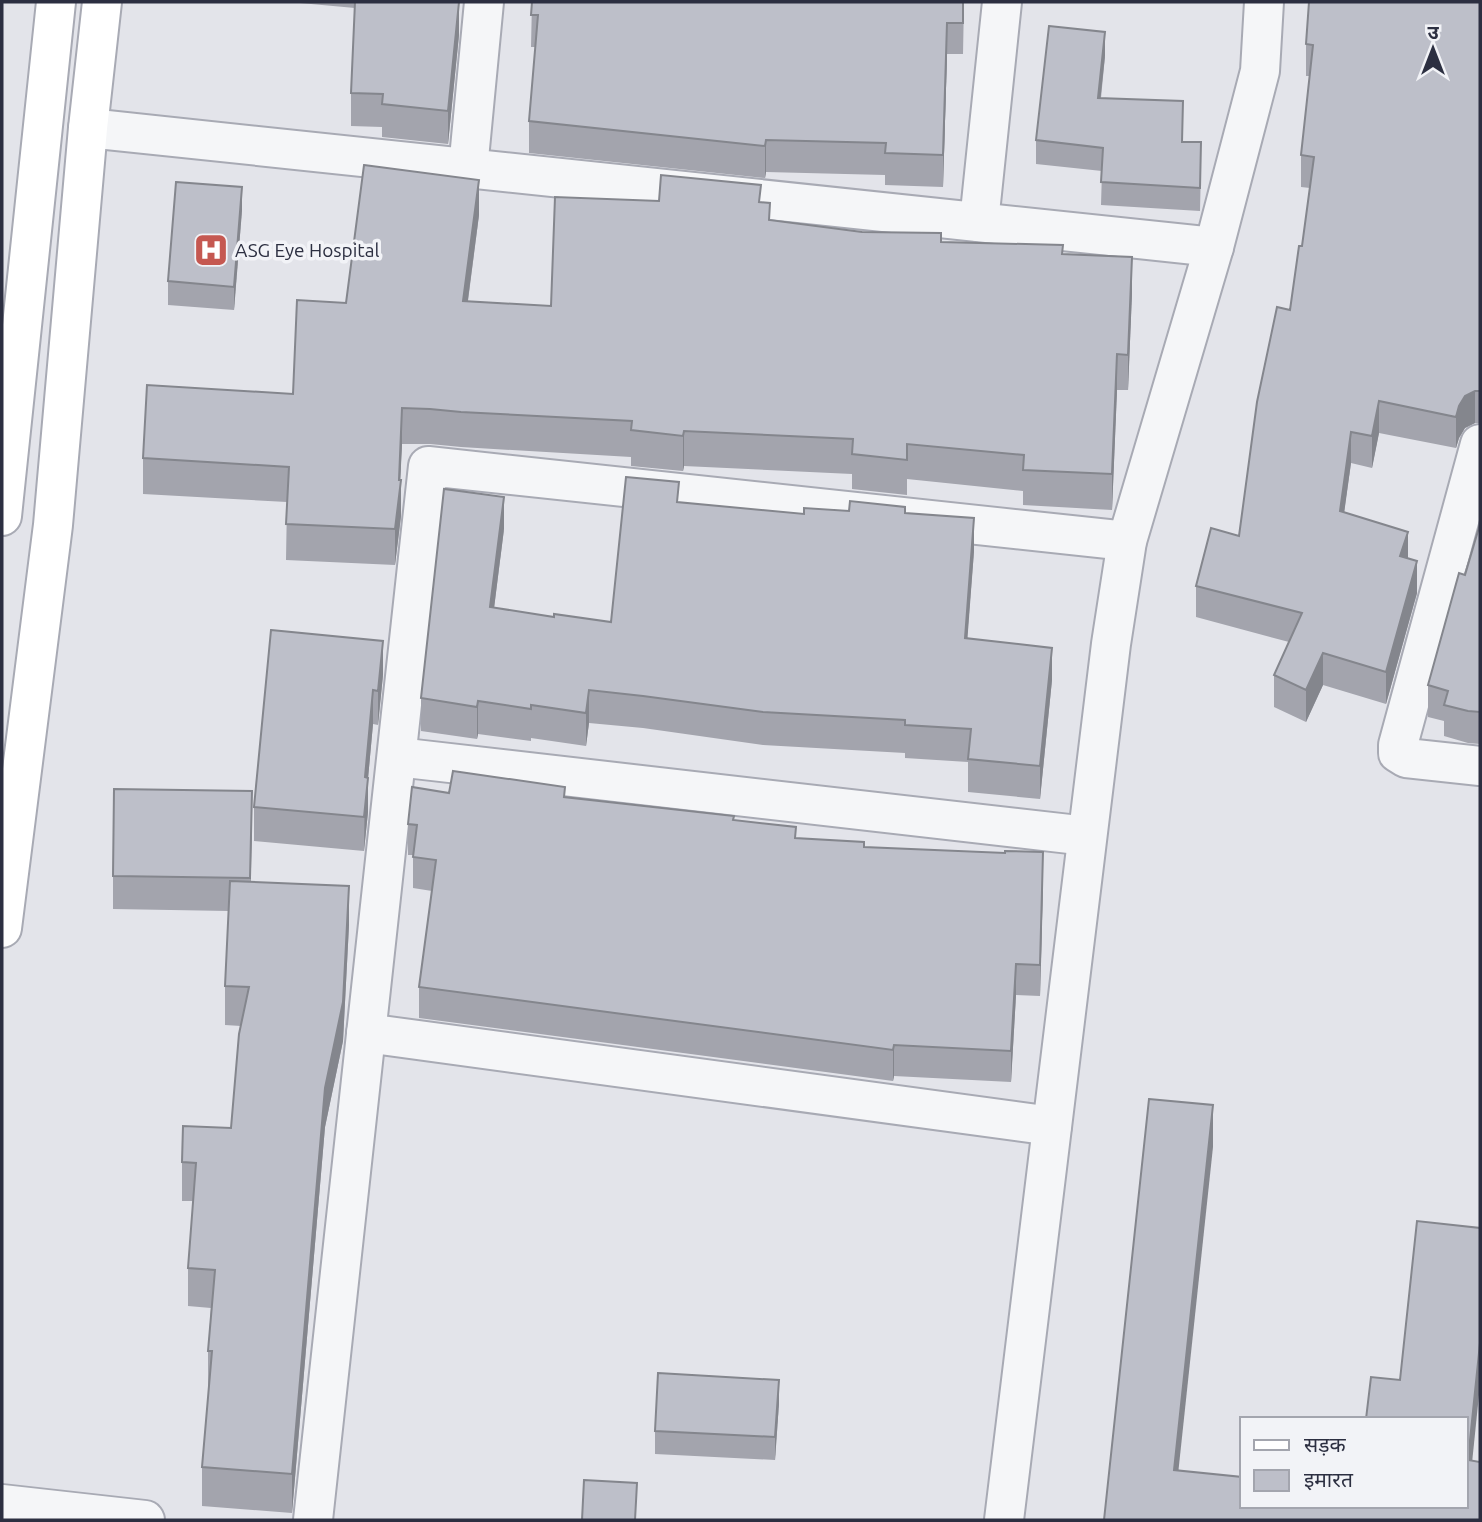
<svg xmlns="http://www.w3.org/2000/svg" width="1482" height="1522" font-family="Ubuntu,'Noto Sans Devanagari',sans-serif">
<rect width="100%" height="100%" fill="#e3e4ea"/>
<g fill="none" stroke-linecap="round" stroke-linejoin="round">
<g stroke="#a8aab4" stroke-width="42">
<g id="street">
<polyline points="88,128 1214,247"/>
<polyline points="468,169 484,2"/>
<polyline points="979,222 1002,2"/>
<polyline points="1480,444 1398,745 1398,753 1406,758 1480,766"/>
<polyline points="397,757 1087,836"/>
<polyline points="366,1033 1052,1126"/>
<polyline points="2,1504 145,1520"/>
<polyline points="313,1520 428,466 1127,541"/>
<polyline points="1004,1520 1111,644 1127,541 1214,247 1260,71 1264,2"/>
</g>
</g>
<g stroke="#a8aab4" stroke-width="42">
<g id="secondary">
<polyline points="2,516 56,2"/>
<polyline points="2,928 53,525 88,128 102,2"/>
</g>
</g>
<use href="#street" stroke="#f5f6f8" stroke-width="38"/>
<use href="#secondary" stroke="#fff" stroke-width="38"/>
</g>
<g fill="#a3a4ad">
<polygon points="289,2 459,2 459,35 448,144 382,137 382,127 351,126 351,93 355,8"/>
<polygon points="532,2 964,2 963,54 947,54 943,187 885,185 885,175 766,172 765,178 529,153 529,121 536,47 531,47"/>
<polygon points="1480,2 1480,423 1475,423 1465,428 1459,438 1456,448 1379,433 1372,468 1351,463 1344,512 1408,558 1417,593 1386,704 1323,685 1306,722 1274,707 1274,675 1289,642 1196,617 1196,586 1239,536 1290,310 1302,246 1310,188 1301,187 1301,155 1310,76 1306,76 1306,44"/>
<polygon points="1105,56 1101,98 1183,142 1201,165 1200,211 1101,205 1102,171 1036,164 1036,140"/>
<polygon points="659,201 761,202 770,220 941,242 1063,254 1132,293 1128,390 1117,390 1112,510 1023,505 1023,491 907,479 907,495 852,489 852,474 684,466 683,471 631,466 631,457 461,447 430,444 402,444 400,480 401,516 395,565 286,560 287,502 143,494 143,458 293,394 346,303 479,215 468,301 551,306"/>
<polygon points="242,210 234,310 168,305 168,281"/>
<polygon points="679,502 804,514 905,513 974,551 967,639 1052,680 1040,799 968,792 968,762 905,758 905,753 763,745 643,728 589,723 586,746 531,738 531,741 478,734 477,739 421,731 421,698 504,529 494,608 554,617 611,622"/>
<polygon points="1480,524 1480,744 1468,743 1444,736 1444,721 1428,717 1428,685"/>
<polygon points="383,675 378,725 373,724 368,778 368,812 364,851 254,841 254,807"/>
<polygon points="449,793 565,798 734,820 796,838 864,847 1043,883 1040,996 1016,995 1011,1082 894,1076 893,1081 419,1018 419,987 432,891 413,888 413,855 408,855 408,824"/>
<polygon points="252,825 250,882 349,925 343,1041 325,1127 292,1513 202,1506 202,1467 209,1390 208,1390 208,1351 211,1308 188,1306 188,1268 193,1201 182,1201 182,1162 231,1128 241,1026 225,1025 225,986 229,911 113,909 113,876"/>
<polygon points="779,1403 775,1460 655,1454 655,1431"/>
</g>
<g fill="#84868d">
<polygon points="459,2 459,35 448,144 448,111"/>
<polygon points="947,23 947,54 943,187 943,155"/>
<polygon points="1105,32 1105,56 1098,121 1098,98"/>
<polygon points="766,140 766,172 765,178 765,146"/>
<polygon points="479,180 479,215 463,337 463,301"/>
<polygon points="242,187 242,210 234,310 234,287"/>
<polygon points="1132,257 1132,293 1128,390 1128,355"/>
<polygon points="1117,354 1117,390 1112,510 1112,474"/>
<polygon points="1475,391 1475,423 1465,428 1459,438 1456,448 1456,417 1459,406 1465,396"/>
<polygon points="1379,401 1379,433 1372,468 1372,436"/>
<polygon points="402,408 402,444 400,487 401,480 401,516 395,565 395,529"/>
<polygon points="684,431 684,466 683,471 683,436"/>
<polygon points="1351,432 1351,463 1340,543 1340,511"/>
<polygon points="504,497 504,529 490,640 490,607"/>
<polygon points="974,518 974,551 965,671 965,638"/>
<polygon points="1408,532 1408,564 1400,556"/>
<polygon points="1417,561 1417,593 1386,704 1386,672"/>
<polygon points="383,641 383,675 378,725 378,691"/>
<polygon points="1052,648 1052,680 1040,799 1040,766"/>
<polygon points="1323,653 1323,685 1306,722 1306,690"/>
<polygon points="373,690 373,724 366,801 368,778 368,812 364,851 365,777"/>
<polygon points="589,690 589,723 586,746 586,713"/>
<polygon points="478,701 478,734 477,739 477,707"/>
<polygon points="252,791 252,825 250,912 250,878"/>
<polygon points="1043,852 1043,883 1040,996 1040,965"/>
<polygon points="349,886 349,925 343,1041 325,1127 292,1513 292,1474 325,1088"/>
<polygon points="1016,964 1016,995 1011,1082 1011,1051"/>
<polygon points="894,1045 894,1076 893,1081 893,1050"/>
<polygon points="1213,1105 1213,1147 1174,1512 1174,1470"/>
<polygon points="1480,1343 1480,1385 1468,1502 1468,1460"/>
<polygon points="779,1380 779,1403 775,1460 775,1437"/>
</g>
<g fill="#bdbfc9" stroke="#84868d" stroke-width="2">
<polygon points="355,2 459,2 448,111 382,104 383,94 351,93"/>
<polygon points="532,2 963,2 963,23 947,23 943,155 885,153 886,143 766,140 765,146 529,121 538,15 531,15"/>
<polygon points="1309,2 1480,2 1480,391 1475,391 1465,396 1459,406 1456,417 1379,401 1372,436 1351,432 1340,511 1408,532 1400,556 1417,561 1386,672 1323,653 1306,690 1274,675 1302,613 1196,586 1211,528 1239,536 1257,402 1277,307 1290,310 1299,246 1302,246 1314,157 1301,155 1313,45 1306,44"/>
<polygon points="1049,26 1105,32 1098,98 1183,101 1182,142 1201,142 1200,188 1101,182 1103,148 1036,140"/>
<polygon points="364,165 479,180 463,301 551,306 555,197 659,201 661,175 761,185 759,202 770,203 769,220 862,232 941,233 941,242 1063,245 1062,254 1132,257 1128,355 1117,354 1112,474 1023,470 1024,455 907,444 907,460 852,454 853,439 684,431 683,436 631,430 632,421 461,412 430,409 402,408 399,480 401,480 395,529 286,524 289,467 143,458 147,385 293,394 297,300 346,303"/>
<polygon points="176,182 242,187 234,287 168,281"/>
<polygon points="626,477 679,482 677,502 804,514 804,508 849,511 850,501 905,507 905,513 974,518 965,638 1052,648 1040,766 968,759 971,729 905,725 905,720 763,712 643,696 589,690 586,713 531,705 531,709 478,701 477,707 421,698 444,489 504,497 490,607 554,617 554,614 611,622"/>
<polygon points="1480,524 1480,712 1468,711 1444,705 1448,691 1428,685 1459,573 1465,575"/>
<polygon points="271,630 383,641 378,691 373,690 365,777 368,778 364,817 254,807"/>
<polygon points="453,771 565,787 564,797 734,816 733,820 796,827 795,838 864,842 864,847 1005,853 1005,851 1043,852 1040,965 1016,964 1011,1051 894,1045 893,1050 419,987 436,860 413,857 417,825 408,824 412,787 449,793"/>
<polygon points="114,789 252,791 250,878 113,876"/>
<polygon points="230,881 349,886 343,1002 325,1088 292,1474 202,1467 212,1351 208,1351 215,1270 188,1268 196,1163 182,1162 183,1126 231,1128 239,1034 249,987 225,986"/>
<polygon points="1149,1099 1213,1105 1174,1470 1242,1477 1242,1506 1466,1506 1466,1419 1366,1419 1371,1377 1400,1380 1417,1221 1480,1228 1480,1343 1468,1460 1480,1462 1480,1520 1104,1520"/>
<polygon points="658,1373 779,1380 775,1437 655,1431"/>
<polygon points="584,1480 637,1483 635,1520 582,1520"/>
</g>
<defs>
<g id="hospital-square" transform="scale(1.75)"><rect x="-9" y="-9" width="18" height="18" rx="4" fill="#c55851" stroke="#f2f3f7"/><path d="M-5-5h3v3.5h4V-5h3V5h-3V1.5h-4V5h-3Z" fill="#fff"/></g>
</defs>
<g fill-rule="evenodd">
<use href="#hospital-square" x="211" y="250"/>
</g>
<g text-anchor="middle" dominant-baseline="central" stroke-width="7" stroke-linejoin="round" paint-order="stroke">
<g font-size="19" fill="#2c2f41" stroke="#f2f3f7" text-anchor="start">
<text x="235" y="250">ASG Eye Hospital</text>
</g>
</g>
<rect width="1482" height="1522" fill="none" stroke="#2c2f41" stroke-width="7"/>
<rect x="1240" y="1417" width="228" height="91" fill="#f2f3f7" stroke="#a3a5ae" stroke-width="2"/>
<rect x="1254" y="1440" width="35" height="10" fill="#ffffff" stroke="#a3a5ae" stroke-width="2"/>
<text x="1304" y="1452" font-size="21" fill="#2c2f41">सड़क</text>
<rect x="1254" y="1470" width="35" height="21" fill="#bdbfc9" stroke="#a3a5ae" stroke-width="2"/>
<text x="1304" y="1487" font-size="21" fill="#2c2f41">इमारत</text>
<g transform="translate(1433 49)" stroke="#f2f3f7" stroke-width="5" paint-order="stroke">
<path d="M0-5L12 26L0 18L-12 26Z" fill="#2c2f41"/>
<text y="-10" font-size="19" font-weight="bold" text-anchor="middle" fill="#2c2f41">उ</text>
</g>
</svg>
